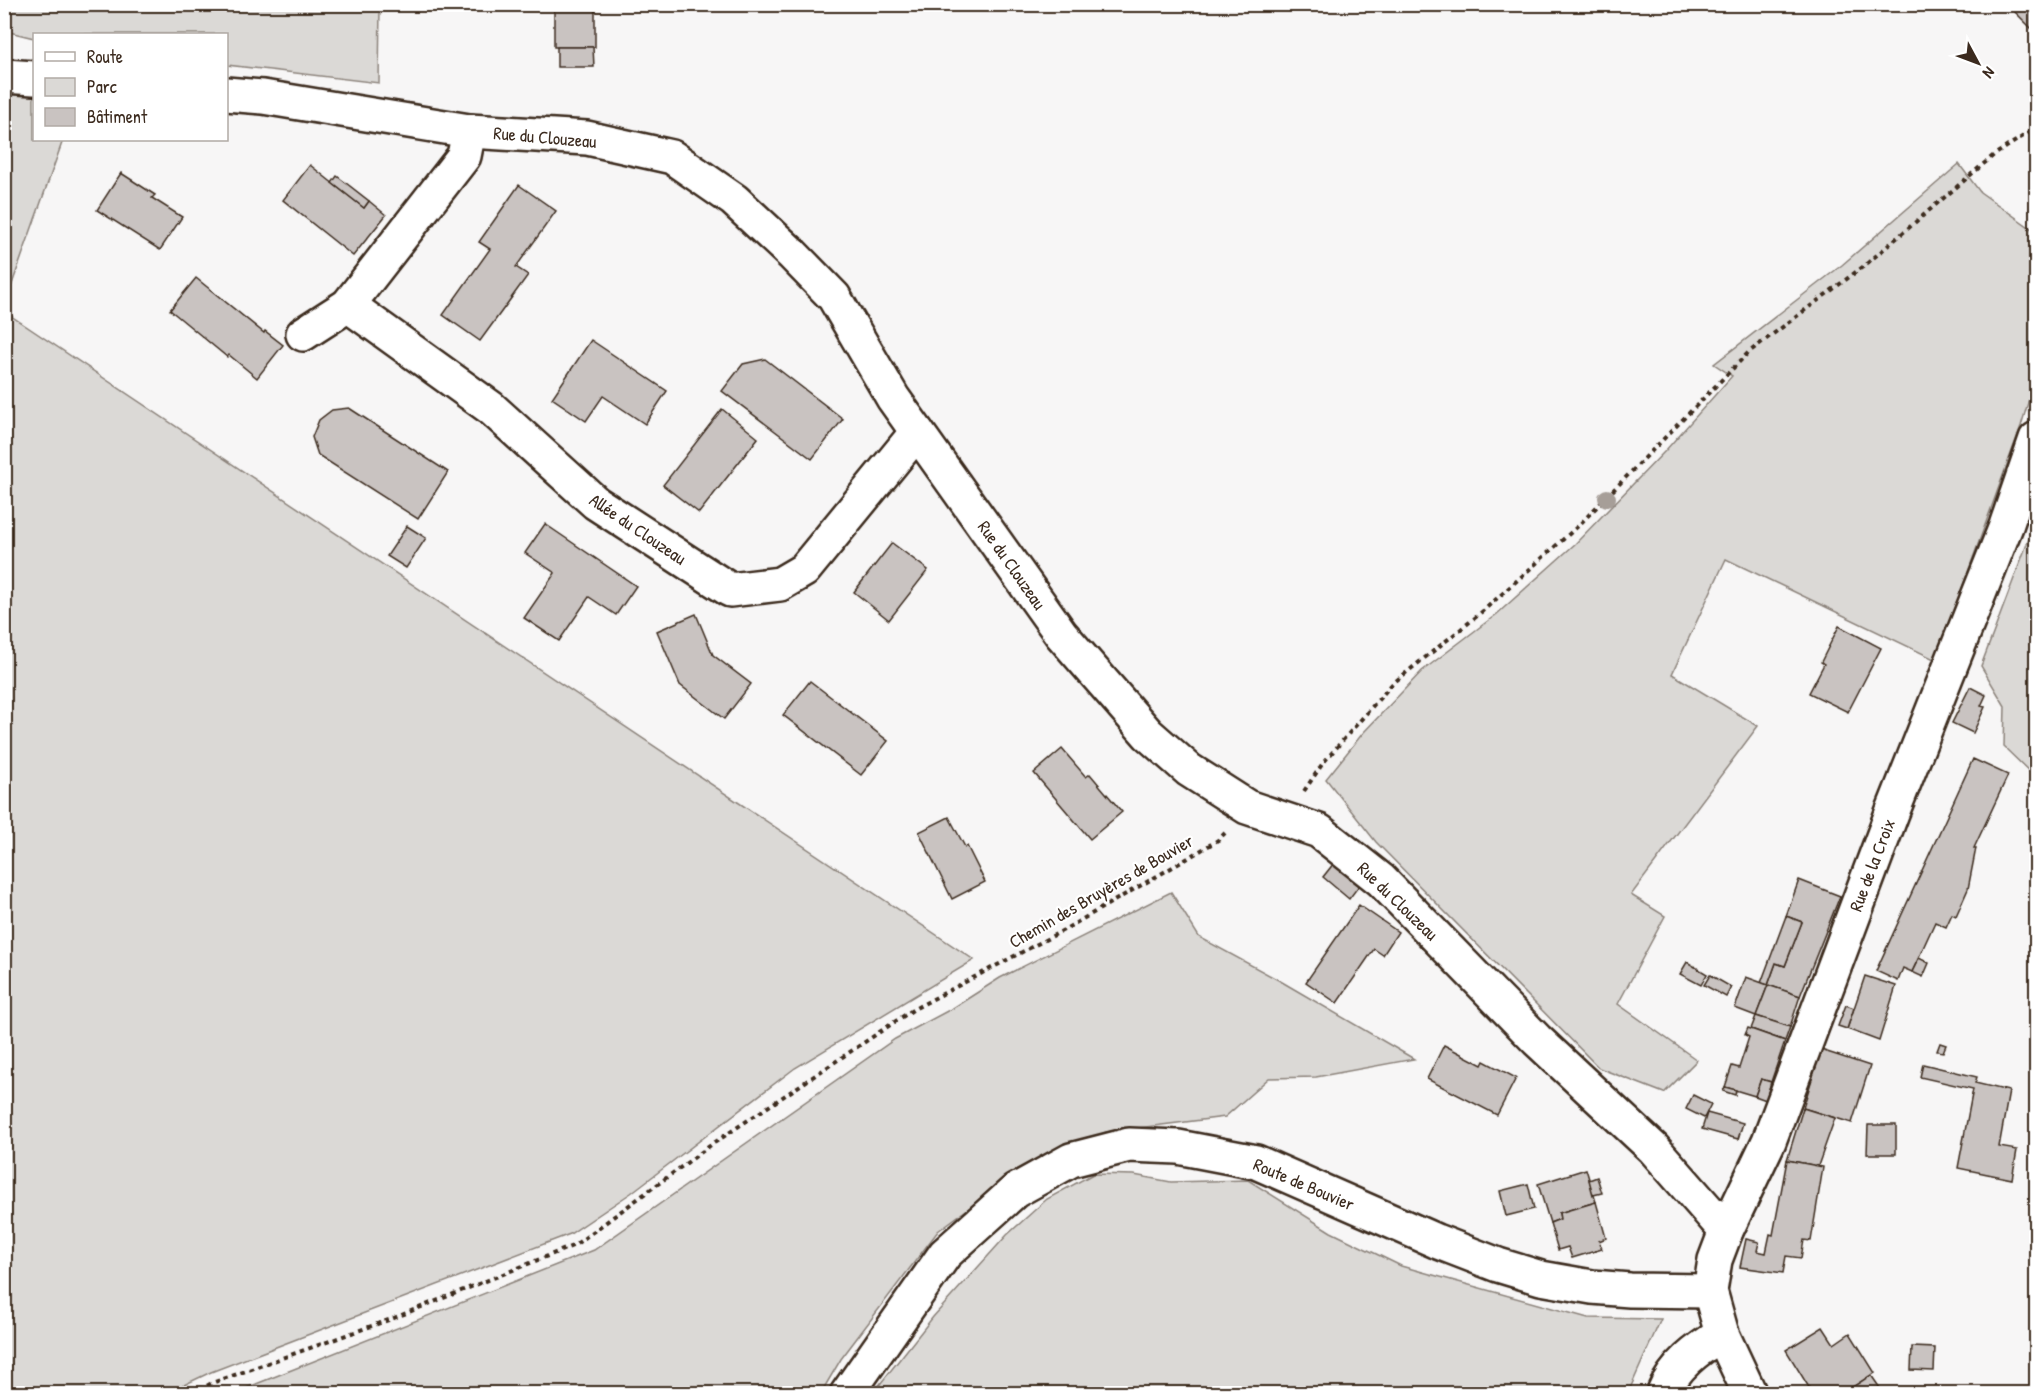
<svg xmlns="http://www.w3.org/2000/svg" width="2041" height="1398" font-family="'Patrick Hand',sans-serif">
<rect width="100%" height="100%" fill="#f7f6f6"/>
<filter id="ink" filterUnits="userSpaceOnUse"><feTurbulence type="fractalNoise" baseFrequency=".0167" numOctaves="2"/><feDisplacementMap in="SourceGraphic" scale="12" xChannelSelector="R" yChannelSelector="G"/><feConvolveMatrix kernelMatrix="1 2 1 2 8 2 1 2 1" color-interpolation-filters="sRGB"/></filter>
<g filter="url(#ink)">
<g fill="#dbd9d6" stroke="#8b827a" stroke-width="1.5">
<polygon points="5,4 380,5 379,83 227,65 226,34 34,34 34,38 5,31"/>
<polygon points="4,92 34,95 34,140 63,140 5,304"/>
<polygon points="1959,164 1980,192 2036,232 2036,376 2021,426 1936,660 1726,559 1672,674 1758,726 1631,895 1665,916 1618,1004 1697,1060 1664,1093 1599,1068 1376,842 1326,779 1363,733 1422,671 1497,614 1575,544 1665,451 1732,376 1714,364 1842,265"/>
<polygon points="4,312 5,312 974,960 795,1068 631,1193 570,1234 211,1372 167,1393 5,1393"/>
<polygon points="2036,520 2036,778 2004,747 2005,706 1981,666"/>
<polygon points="1171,892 1199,937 1282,982 1414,1059 1316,1077 1269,1078 1225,1117 1106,1132 1043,1157 993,1190 938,1231 841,1359 821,1393 231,1394 594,1250 895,1039 953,1008 1000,978"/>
<polygon points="1093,1174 1134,1175 1171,1182 1248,1180 1331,1232 1401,1266 1588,1318 1661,1319 1628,1393 873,1393 933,1317 1007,1235 1047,1199"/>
</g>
<g fill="#c9c3c1" stroke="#3b2a1e" stroke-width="1.5">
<rect x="554" y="4" width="41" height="43"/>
<polygon points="2007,4 2025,4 2036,15 2036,25 2032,29"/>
<polygon points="557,47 593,47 594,67 557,67"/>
<polygon points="310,165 364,208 369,201 386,215 353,256 283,200"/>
<polygon points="121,173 155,195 152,198 182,217 160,250 97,210"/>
<polygon points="337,176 369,201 364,208 332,183"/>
<polygon points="519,185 556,211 516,267 528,275 480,341 443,315 490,249 479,242"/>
<polygon points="196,278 264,333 265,331 283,345 257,378 229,355 227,357 170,310"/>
<polygon points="591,340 667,391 645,424 603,396 586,421 552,398"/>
<polygon points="765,359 843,419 812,459 722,391 743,364"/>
<polygon points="349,408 448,472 418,519 318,455 312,437 319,420 332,410"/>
<polygon points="722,409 758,438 699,513 663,485"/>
<polygon points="545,524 636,586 616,615 589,597 559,641 524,618 555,573 525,553"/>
<polygon points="407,526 426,538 406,568 387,556"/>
<polygon points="892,543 928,570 889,620 854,592"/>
<polygon points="696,614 713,655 751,684 724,719 680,685 657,631"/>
<polygon points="1839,626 1881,648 1848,712 1809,693 1824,664 1821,662"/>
<polygon points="810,681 888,741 861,775 783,715"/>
<polygon points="1970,687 1986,695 1981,706 1985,707 1973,733 1952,723"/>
<polygon points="1062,749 1086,777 1090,774 1122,812 1090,839 1034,773"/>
<polygon points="1973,759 2008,775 1974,848 1976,848 1968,889 1956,916 1952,914 1946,927 1935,922 1912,972 1903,968 1898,981 1876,971"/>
<polygon points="949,817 965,847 967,846 985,882 952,899 919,832"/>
<polygon points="1334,863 1361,883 1349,899 1323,877"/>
<polygon points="1799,880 1840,896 1800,996 1768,985 1776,963 1785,966 1802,922 1786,916"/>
<polygon points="1359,905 1398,932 1383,955 1374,949 1337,1003 1306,982"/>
<polygon points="1786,916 1802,922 1785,966 1776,963 1768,985 1761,983"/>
<polygon points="1919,958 1929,963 1923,977 1912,972"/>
<polygon points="1687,962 1707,974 1701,985 1680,974"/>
<polygon points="1710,975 1731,987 1726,997 1704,985"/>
<polygon points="1865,976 1896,986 1879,1041 1847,1029"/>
<polygon points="1746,977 1768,985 1756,1016 1735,1008"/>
<polygon points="1768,985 1800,996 1790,1027 1756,1016"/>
<polygon points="1846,1005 1854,1008 1847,1029 1838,1026"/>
<polygon points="1756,1016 1790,1027 1785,1041 1751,1029"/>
<polygon points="1748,1028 1785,1041 1771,1082 1761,1079 1755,1096 1725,1087 1732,1066 1739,1068 1749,1037 1745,1035"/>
<polygon points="1940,1043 1946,1045 1943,1052 1937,1051"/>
<polygon points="1444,1045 1482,1065 1484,1061 1516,1078 1497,1115 1427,1079"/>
<polygon points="1821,1050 1870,1066 1852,1123 1803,1108"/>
<polygon points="1923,1064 1977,1077 1975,1083 2009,1091 1999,1147 2017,1150 2012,1179 1958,1168 1973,1089 1920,1077"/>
<polygon points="1761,1079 1771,1082 1766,1100 1755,1096"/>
<polygon points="1725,1087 1736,1090 1735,1095 1723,1091"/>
<polygon points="1693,1095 1711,1104 1704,1118 1686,1109"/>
<polygon points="1803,1108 1835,1118 1818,1166 1787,1160"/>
<polygon points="1707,1113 1743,1123 1738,1139 1702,1129"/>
<polygon points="1868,1125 1896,1125 1896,1154 1867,1154"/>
<polygon points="1787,1160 1823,1167 1811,1241 1804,1240 1801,1258 1786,1256 1783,1273 1740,1267 1746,1239 1759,1242 1757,1251 1766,1253 1770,1234 1773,1235"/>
<polygon points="1586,1169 1596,1202 1559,1213 1560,1219 1550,1223 1538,1184"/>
<polygon points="1597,1177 1602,1193 1593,1195 1589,1180"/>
<polygon points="1528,1184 1534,1209 1506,1216 1500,1191"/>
<polygon points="1596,1202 1606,1238 1599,1241 1602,1249 1572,1258 1568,1247 1558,1250 1550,1223 1560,1219 1559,1213"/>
<polygon points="1823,1327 1834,1344 1850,1333 1875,1373 1842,1394 1824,1394 1821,1390 1813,1394 1786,1350"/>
<polygon points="1912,1347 1935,1348 1934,1371 1911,1370"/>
<polygon points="1871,1375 1884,1394 1842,1394"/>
</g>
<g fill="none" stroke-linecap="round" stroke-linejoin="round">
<g stroke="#3b2a1e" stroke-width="38">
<g id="minor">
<polyline points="4,76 34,78"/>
<polyline points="226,94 263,97 469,131 587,138 672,157 734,200 792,254 834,297 893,398 1061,634 1148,734 1189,770 1247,807 1319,831 1381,880 1537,1040 1654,1149 1726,1231"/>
<polyline points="348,305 491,408 596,503 730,590 780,584 804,570 917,432"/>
<polyline points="303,334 348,305 464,156 469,131"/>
<polyline points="847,1394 945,1254 1015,1191 1071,1160 1129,1145 1178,1147 1256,1162 1436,1241 1498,1265 1541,1278 1592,1287 1630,1290 1710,1291"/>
<path d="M1663,1394c11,-28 35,-45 59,-60"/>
<polyline points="1750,1394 1722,1334 1710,1291 1715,1260 1726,1231 1769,1141 1892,813 2006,526 2036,439"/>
</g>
</g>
<g stroke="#3b2a1e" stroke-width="4" stroke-dasharray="4.5 4.5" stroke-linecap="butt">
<polyline points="1304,791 1323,763 1392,684 1476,617 1577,527 1749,352 1864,266 1994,155 2036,128"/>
<polyline points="191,1394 212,1383 394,1318 575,1245 711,1145 914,1009 1060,932 1185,860 1218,840 1225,833"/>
</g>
<use href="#minor" stroke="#fff" stroke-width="33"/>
</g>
<circle fill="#a69e98" cx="1607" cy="498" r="9"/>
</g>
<g text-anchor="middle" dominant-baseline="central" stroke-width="4.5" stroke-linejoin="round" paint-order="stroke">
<g font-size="18" fill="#3b2a1e" stroke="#fff">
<text transform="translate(545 137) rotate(5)">Rue du Clouzeau</text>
<text transform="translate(638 529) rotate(34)">Allée du Clouzeau</text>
<text transform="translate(1012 565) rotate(55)">Rue du Clouzeau</text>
<text transform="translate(1872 865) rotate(-69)">Rue de la Croix</text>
<text transform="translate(1101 891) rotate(-30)">Chemin des Bruyères de Bouvier</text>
<text transform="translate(1398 901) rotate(44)">Rue du Clouzeau</text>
<text transform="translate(1304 1184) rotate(23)">Route de Bouvier</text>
</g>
</g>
<rect width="2041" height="1398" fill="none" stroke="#fff" stroke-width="24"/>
<rect x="12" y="12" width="2017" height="1374" fill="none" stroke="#3b2a1e" stroke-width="2" filter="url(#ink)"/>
<rect x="33" y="33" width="195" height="108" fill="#ffffff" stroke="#b1aaa5" stroke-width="1.5"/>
<rect x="45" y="52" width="30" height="9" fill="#ffffff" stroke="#b1aaa5" stroke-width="1.5"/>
<text x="87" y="63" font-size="18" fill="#3b2a1e">Route</text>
<rect x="45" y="78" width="30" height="18" fill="#dbd9d6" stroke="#b1aaa5" stroke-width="1.5"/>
<text x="87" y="93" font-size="18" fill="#3b2a1e">Parc</text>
<rect x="45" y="108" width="30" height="18" fill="#c9c3c1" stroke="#b1aaa5" stroke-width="1.5"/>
<text x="87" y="123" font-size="18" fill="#3b2a1e">Bâtiment</text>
<g transform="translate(1978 63) rotate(131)" stroke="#ffffff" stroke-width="4.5" paint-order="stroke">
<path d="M0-4.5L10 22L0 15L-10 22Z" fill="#3b2a1e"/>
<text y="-9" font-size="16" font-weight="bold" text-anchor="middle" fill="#3b2a1e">N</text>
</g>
</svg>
